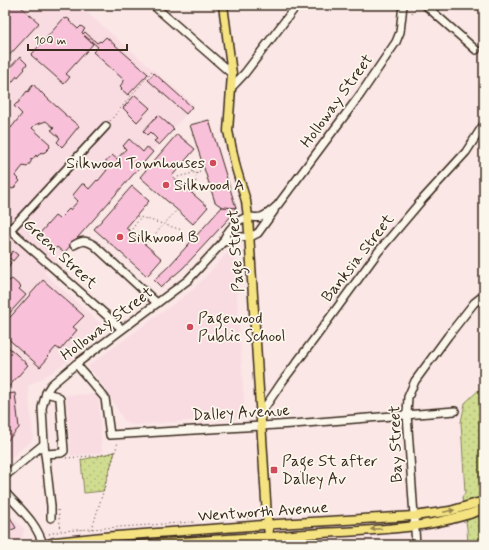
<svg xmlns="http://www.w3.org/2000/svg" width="489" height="550" font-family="Mynerve,sans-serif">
<defs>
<pattern id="grass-dots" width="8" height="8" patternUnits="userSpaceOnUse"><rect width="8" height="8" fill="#d0dd90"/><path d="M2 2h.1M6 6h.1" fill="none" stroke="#b4be7c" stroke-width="1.8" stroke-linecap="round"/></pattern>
</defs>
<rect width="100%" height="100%" fill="#fae7e6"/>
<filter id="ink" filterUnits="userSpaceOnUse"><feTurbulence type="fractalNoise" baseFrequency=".025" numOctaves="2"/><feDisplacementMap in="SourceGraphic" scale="8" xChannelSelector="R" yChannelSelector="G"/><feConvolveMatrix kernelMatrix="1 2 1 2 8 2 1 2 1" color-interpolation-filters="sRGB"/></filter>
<g filter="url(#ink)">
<g fill="#f9dce2">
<polygon points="5,5 78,5 194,105 44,273 102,325 101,332 71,359 43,378 28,386 33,437 31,441 5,462"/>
<polygon points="230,250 234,252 245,417 131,425 123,419 108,393 88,366 194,289"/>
<polygon points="98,394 102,453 71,456 66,395"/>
<polygon points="5,509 24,529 22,541 13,545 5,545"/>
</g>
<g fill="url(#grass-dots)" stroke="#868457">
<polygon points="484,385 484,545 468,545 467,528 462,497 465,493 461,422 465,403"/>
<polygon points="115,452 103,491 84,493 81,460"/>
</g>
<g fill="#f8c1d9" stroke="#3b2a1e">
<polygon points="5,5 19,5 39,23 5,60"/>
<polygon points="64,18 66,19 67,18 70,20 69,21 78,29 81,26 85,29 82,32 83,34 85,32 97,43 100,41 101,42 106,37 148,74 128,95 121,89 122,88 120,86 124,81 124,80 93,52 98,47 85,36 84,36 93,44 66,74 70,77 64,84 31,55"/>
<polygon points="20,57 27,64 24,68 25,69 18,77 17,76 5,91 5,73"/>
<polygon points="154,73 192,107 186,114 148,80"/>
<polygon points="33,84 41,93 41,92 47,98 65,114 65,115 79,126 62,147 57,142 60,138 51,130 54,128 46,121 35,125 32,128 50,144 49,145 50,147 45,152 42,153 41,152 37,157 36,155 32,160 31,159 31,162 27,167 23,166 15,176 20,181 13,189 12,189 10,187 5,193 5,124 6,125 7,124 11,128 22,114 14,106 17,103 18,103 27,91 28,92"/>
<polygon points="135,95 150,108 137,122 123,108"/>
<polygon points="158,115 174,129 159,145 154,141 157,139 150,132 147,135 143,131"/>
<polygon points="209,120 236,208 222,207 215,202 190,125"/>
<polygon points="177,134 195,149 172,176 208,207 193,224 140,177"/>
<polygon points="129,139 143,152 147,147 153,152 64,253 57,247 53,251 40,240 40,233 55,216 59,219 69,209 70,210 78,201 73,196 73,195 82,184 84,184 89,189 97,180 98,181 107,170 102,166 112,155 117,159 126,149 123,146"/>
<polygon points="132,186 149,201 126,228 162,259 147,276 94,229"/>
<polygon points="222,207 236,208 234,213 183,268 161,287 154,280 169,266"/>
<polygon points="13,251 18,255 13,261 8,257"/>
<polygon points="5,257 11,263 9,265 10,266 5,271"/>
<polygon points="5,277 9,281 12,279 21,287 19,289 26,295 5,318"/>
<polygon points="43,280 84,316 73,327 77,330 60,350 56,347 47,357 48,358 40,367 5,336 5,323"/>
<polygon points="5,344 28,365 5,391 6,394 15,393 19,428 5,443"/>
<polygon points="10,517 16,528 6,532 5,522 6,521 5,519"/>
</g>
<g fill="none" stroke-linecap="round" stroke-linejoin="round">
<g stroke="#3b2a1e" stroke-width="10">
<g id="minor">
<polyline points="153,5 232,74"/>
<polyline points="425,5 476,50"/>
<polyline points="231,88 245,73 297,5"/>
<polyline points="106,126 10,230 122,329"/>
<polyline points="223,242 229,241 236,237 250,237 258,233 274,211"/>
<path d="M74,245c9,-5 11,-5 20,0l63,58"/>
<polyline points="76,364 105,398 110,435 293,424 455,411"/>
<polyline points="261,413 282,382 315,338 378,252 422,200 466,152 484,124"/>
<polyline points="45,454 61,453 64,451 60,399 57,396 46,393"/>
<polyline points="5,476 44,444"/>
<path d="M5,492c15,17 32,31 38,53"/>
<path d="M51,518v-12l-7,-62 -2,-36 4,-15 5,-8 25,-21 112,-84 35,-38c3,-10 15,-24 26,-25 4,0 8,1 12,0 6,-2 11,-7 16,-11l83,-111 36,-53 4,-10 3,-27"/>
<polyline points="416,545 407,414 408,397 415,381 448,336 474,303 484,295"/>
</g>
</g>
<g stroke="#3b2a1e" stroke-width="11">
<g id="major">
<polyline points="223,5 232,74 228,131 236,168 246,201 248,217 267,516 270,545"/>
<polyline points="44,545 55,542 103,537 277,524 414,516 450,511 484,501"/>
<path d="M136,545l122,-8h12c71,-8 146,-2 214,-28"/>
<polyline points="285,545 293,541 303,540"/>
</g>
</g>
<g stroke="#3b2a1e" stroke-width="1" stroke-dasharray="1 3" stroke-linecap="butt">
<polyline points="412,13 417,7"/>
<polyline points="110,121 152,71"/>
<polyline points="183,163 193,172"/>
<polyline points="174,178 197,172"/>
<polyline points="192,193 195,188 197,172 200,171"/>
<polyline points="137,216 140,217 182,230"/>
<polyline points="128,230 132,229 140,218"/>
<polyline points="145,245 177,210"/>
<polyline points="66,458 103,455 115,452"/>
<polyline points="58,510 61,530"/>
<polyline points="247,518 256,517"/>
<polyline points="92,529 118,442"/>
<polyline points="49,534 61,531 194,522"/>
<polyline points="16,545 27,540"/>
</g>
<use href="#minor" stroke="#fbf7ec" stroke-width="7"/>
<use href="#major" stroke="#f5e382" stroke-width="8"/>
</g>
<defs><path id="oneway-solid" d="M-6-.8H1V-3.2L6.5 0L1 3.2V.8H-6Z"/></defs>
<g fill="#988650">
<use href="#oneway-solid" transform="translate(449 511) rotate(-12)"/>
<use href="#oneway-solid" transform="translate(376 529) rotate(175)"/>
</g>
</g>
<g fill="#d1495b" stroke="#fbf7ec" stroke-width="1.5">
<circle cx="213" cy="163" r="4"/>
<circle cx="166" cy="185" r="4"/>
<circle cx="120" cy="237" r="4"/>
<circle cx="190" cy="327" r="4"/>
<rect x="270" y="466" width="8" height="8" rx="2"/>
</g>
<g text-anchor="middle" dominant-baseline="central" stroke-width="3.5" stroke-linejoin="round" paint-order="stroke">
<g font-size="16" fill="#3b2a1e" stroke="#fbf7ec">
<text transform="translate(337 101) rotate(-54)">Holloway Street</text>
<text transform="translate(236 251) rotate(-94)">Page Street</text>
<text transform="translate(60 254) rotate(43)">Green Street</text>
<text transform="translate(358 258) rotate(-52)">Banksia Street</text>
<text transform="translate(107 324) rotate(-37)">Holloway Street</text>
<text transform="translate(241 413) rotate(-3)">Dalley Avenue</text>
<text transform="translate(396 444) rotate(-92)">Bay Street</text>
<text transform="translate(263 512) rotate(-4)">Wentworth Avenue</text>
</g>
<g font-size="16" fill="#3b2a1e" stroke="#fbf7ec" text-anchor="start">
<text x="205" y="163" text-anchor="end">Silkwood Townhouses</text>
<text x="174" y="185">Silkwood A</text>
<text x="128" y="237">Silkwood B</text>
<text x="198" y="318">Pagewood<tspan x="198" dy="18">Public School</tspan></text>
<text x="282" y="461">Page St after<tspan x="282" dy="18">Dalley Av</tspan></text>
</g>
</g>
<rect width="489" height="550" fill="none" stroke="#fbf7ec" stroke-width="20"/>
<rect x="10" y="10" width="469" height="530" fill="none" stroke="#3b2a1e" stroke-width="1.5" filter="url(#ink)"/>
<path d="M28 44v6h99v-6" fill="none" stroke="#3b2a1e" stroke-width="2"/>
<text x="34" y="44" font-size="12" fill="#3b2a1e" stroke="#fbf7ec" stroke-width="3" paint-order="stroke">100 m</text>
</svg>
